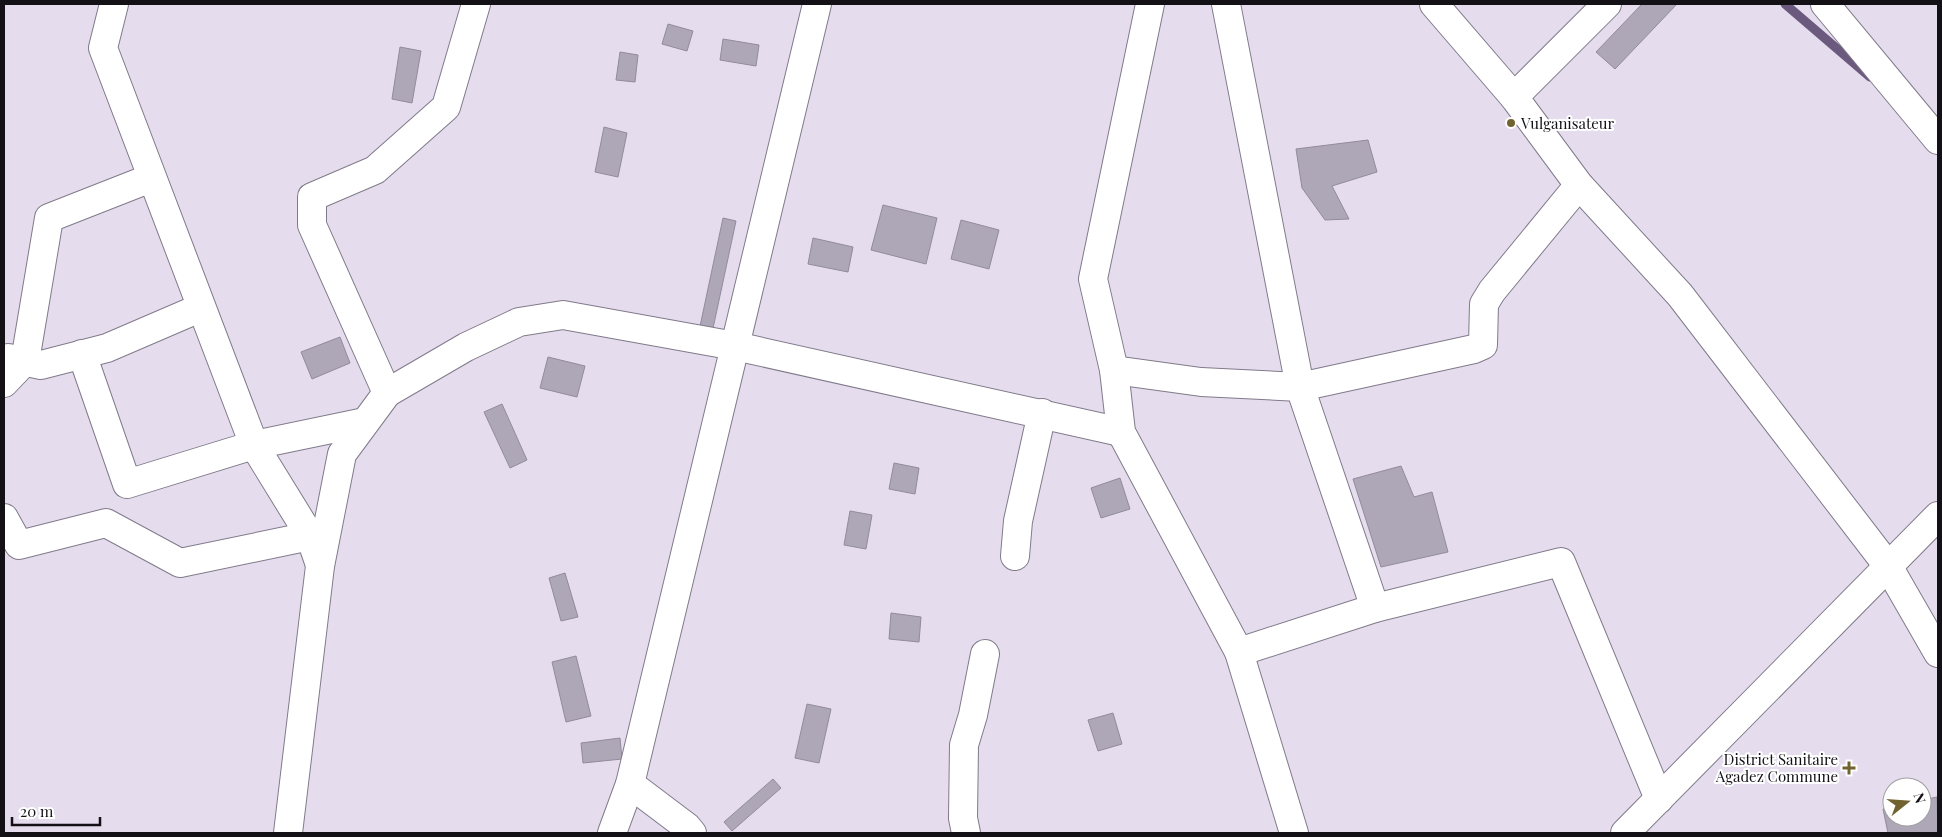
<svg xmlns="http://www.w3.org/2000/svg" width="1942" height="837" font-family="'Playfair Display',serif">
<rect width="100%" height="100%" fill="#e5ddee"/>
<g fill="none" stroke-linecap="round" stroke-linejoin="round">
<polyline stroke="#6b5a7e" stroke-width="9" points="1785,4 1870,77"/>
</g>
<g fill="#aea7b8" stroke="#928b9b">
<polygon points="1642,4 1677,4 1615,69 1596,52"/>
<polygon points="668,24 693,31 687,51 662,44"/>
<polygon points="723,39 759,45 756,66 720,60"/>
<polygon points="400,47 421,51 412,103 392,99"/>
<polygon points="620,52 638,55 635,82 616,80"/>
<polygon points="604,127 627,133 618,177 595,172"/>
<polygon points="1368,140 1377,172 1332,186 1349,219 1325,220 1302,188 1296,149"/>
<polygon points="883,205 937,218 926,264 871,250"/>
<polygon points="723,218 736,221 712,333 699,331"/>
<polygon points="961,220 999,230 989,269 951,259"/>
<polygon points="813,238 853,247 848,272 808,264"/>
<polygon points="340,337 350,363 312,379 301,352"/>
<polygon points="548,357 585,366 577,397 540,388"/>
<polygon points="502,404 527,460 510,468 484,412"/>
<polygon points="894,463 919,468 915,494 889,489"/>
<polygon points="1401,466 1414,497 1432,492 1448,552 1381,567 1353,479"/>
<polygon points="1120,478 1130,509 1101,518 1091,488"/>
<polygon points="850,511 872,515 866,549 844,545"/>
<polygon points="565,573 578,617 561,621 549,578"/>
<polygon points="891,613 921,617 919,642 889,639"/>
<polygon points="576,656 591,716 566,722 552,662"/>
<polygon points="807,704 831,709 819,763 795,758"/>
<polygon points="1113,713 1122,744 1098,751 1088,720"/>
<polygon points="620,738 622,759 583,763 581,743"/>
<polygon points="773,779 781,788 732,831 724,822"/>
<polygon points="1937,797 1938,833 1888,833 1883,809 1892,807 1892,817 1922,817 1922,800"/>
</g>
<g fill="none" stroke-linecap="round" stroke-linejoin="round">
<g stroke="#817a8a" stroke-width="30">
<g id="minor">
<polyline points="114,4 103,48 254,445 310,536 320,565"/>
<polyline points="1150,4 1093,279 1114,370 1121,432 1239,652 1294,833"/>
<polyline points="1226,4 1300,387 1375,608"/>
<polyline points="1434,4 1514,97 1579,185 1680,295 1888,566 1938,653"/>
<polyline points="1825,4 1938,140"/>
<polyline points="1514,97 1607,4"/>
<polyline points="82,354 127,484 254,445 365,422"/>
<polyline points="8,358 41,365 107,348 200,308"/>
<polyline points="1114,370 1201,382 1300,387 1474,349 1483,345 1484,304 1492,291 1579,185"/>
<polyline points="4,383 25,361 49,218 151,178"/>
<polyline points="387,393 466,347 519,322 563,315 735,346 1121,432"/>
<polyline points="4,518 19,545 106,523 180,563 310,536"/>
<polyline points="1015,556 1018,521 1042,413"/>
<polyline points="1239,652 1375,608 1561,562 1659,799"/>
<polyline points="630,784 687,827 692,833"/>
<polyline points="288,833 320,566 342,454 387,393 312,225 312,197 375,170 446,107 476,4"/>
<polyline points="612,833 630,784 817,4"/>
<polyline points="966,833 963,818 964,745 973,715 985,654"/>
<polyline points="1625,833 1938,516"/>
</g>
</g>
<use href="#minor" stroke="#fff" stroke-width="28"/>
</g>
<g fill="#706330" stroke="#fff" stroke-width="2">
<circle cx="1511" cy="123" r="5"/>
<path d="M1846.5 760.5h5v5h5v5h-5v5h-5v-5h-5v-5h5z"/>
</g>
<g text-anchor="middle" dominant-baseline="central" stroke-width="4" stroke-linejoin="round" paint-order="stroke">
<g font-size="15" fill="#131016" stroke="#fff" text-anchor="start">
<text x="1521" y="123">Vulganisateur</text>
<text x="1838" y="759" text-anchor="end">District Sanitaire<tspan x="1838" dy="17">Agadez Commune</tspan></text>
</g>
</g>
<rect width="1942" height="837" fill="none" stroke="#131016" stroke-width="10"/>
<g transform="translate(1907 802) rotate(73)"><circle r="24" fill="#ffffff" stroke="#a19fa2"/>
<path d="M0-4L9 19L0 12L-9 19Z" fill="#706330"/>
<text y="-8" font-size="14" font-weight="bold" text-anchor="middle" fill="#131016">N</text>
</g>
<path d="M12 817v8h88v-8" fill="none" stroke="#131016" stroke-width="2.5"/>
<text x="20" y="817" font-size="15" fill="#131016" stroke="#ffffff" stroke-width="4" paint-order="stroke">20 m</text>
</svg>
